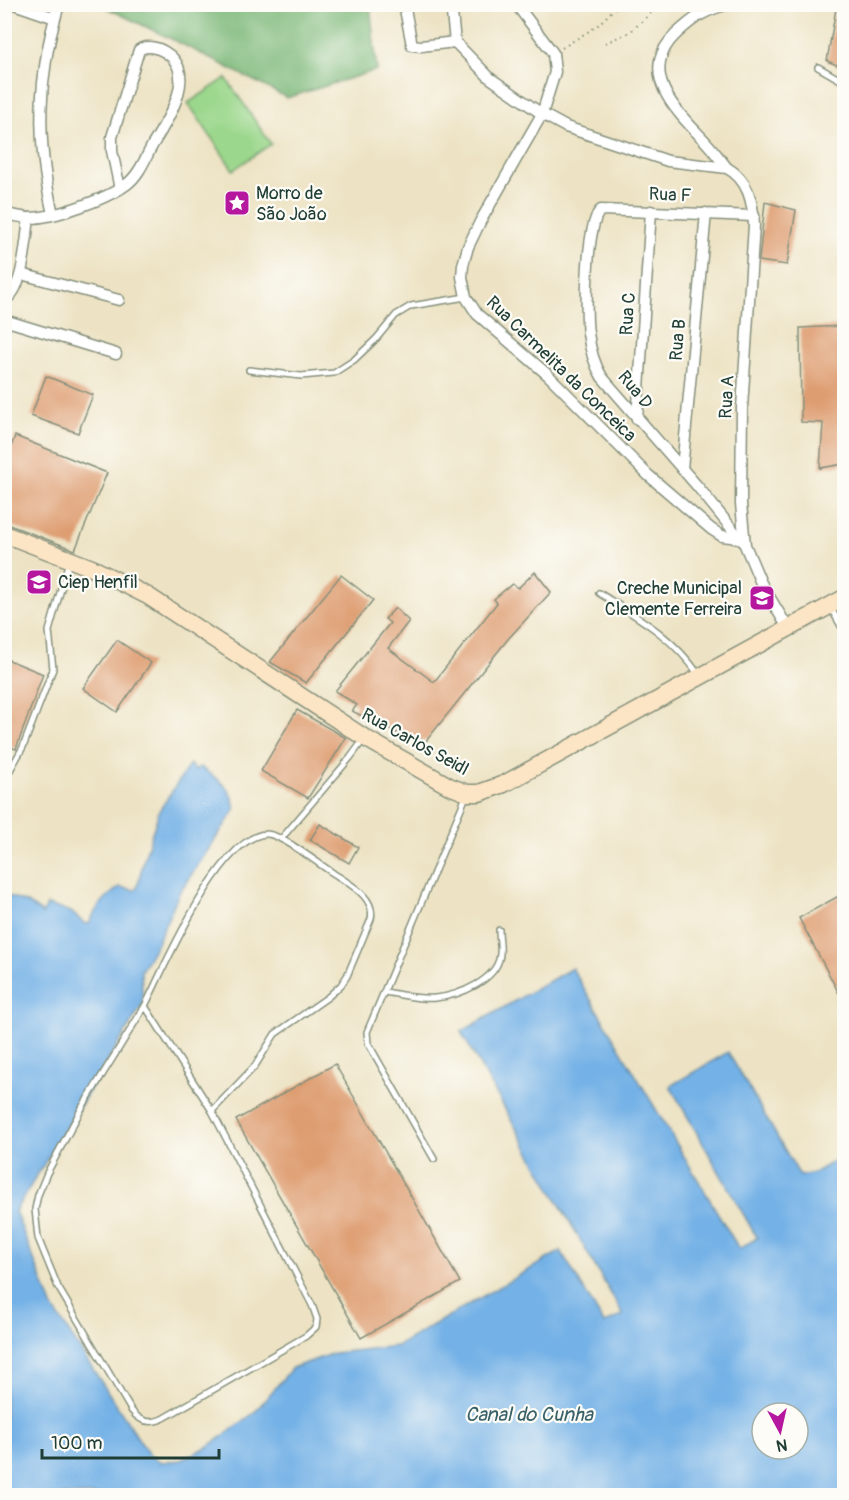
<svg xmlns="http://www.w3.org/2000/svg" width="849" height="1500" font-family="Pangolin,sans-serif">
<rect width="100%" height="100%" fill="#fdfcf7"/>
<filter id="ink" filterUnits="userSpaceOnUse"><feTurbulence type="fractalNoise" baseFrequency=".0167" numOctaves="2"/><feDisplacementMap in="SourceGraphic" scale="12" xChannelSelector="R" yChannelSelector="G"/><feConvolveMatrix kernelMatrix="1 2 1 2 8 2 1 2 1" color-interpolation-filters="sRGB"/></filter>
<filter id="wash" filterUnits="userSpaceOnUse"><feTurbulence type="fractalNoise" baseFrequency=".008" numOctaves="4" result="noise"/><feDisplacementMap in="SourceGraphic" scale="24" xChannelSelector="R" yChannelSelector="G"/><feGaussianBlur stdDeviation="1.35" result="paint"/><feColorMatrix in="noise" values="0 0 0 0 0 0 0 0 0 0 0 0 0 0 0 0 0 1.4 0 .05"/><feComposite in="paint" operator="in"/></filter>
<g filter="url(#wash)">
<rect width="100%" height="100%" fill="#ede3c4"/>
<polygon fill="#9bd78c" stroke="#5d8a60" stroke-width="1.5" points="226,78 271,144 233,170 188,103"/>
<polygon fill="#7cb878" stroke="#4e7a56" stroke-width="1.5" points="101,5 370,5 377,70 287,98 192,49"/>
<path fill="#73b1e6" stroke="#49778d" stroke-width="1.5" fill-rule="evenodd" d="M190,764l4,6 6,-3c17,11 33,20 35,43l-56,83 -22,50 -16,28 2,33 -128,207 38,97 96,147 12,7 20,-2 28,-14 45,-33 38,-45 42,-15 63,-7 164,-95 43,73 19,-9 -162,-283 111,-64 167,281 18,-11 -87,-152 58,-34 72,124 14,-3 30,-18v340h-839l-1,-601 23,9 15,10v2l5,-10 24,7 13,11 5,1c7,-17 16,-27 31,-37l14,3 3,-2 7,-29 15,-48zM762,1413h36v36h-36z"/>
<g id="blocks">
<g fill="#de9d71">
<polygon points="836,8 844,10 844,68 827,61"/>
<polygon points="765,202 796,210 787,265 759,261"/>
<polygon points="844,326 844,464 820,468 823,423 801,422 800,328"/>
<polygon points="46,376 93,395 78,433 31,416"/>
<polygon points="15,436 107,473 75,550 4,523 4,466"/>
<polygon points="535,572 551,592 508,639 426,741 397,733 352,711 357,705 335,691 390,623 385,619 395,608 409,621 388,648 434,682 497,603 494,599 512,584 518,588"/>
<polygon points="341,575 373,600 306,683 270,662"/>
<polygon points="117,640 151,663 117,712 83,688"/>
<polygon points="4,658 43,674 16,749 4,745"/>
<polygon points="297,710 346,738 308,798 261,771"/>
<polygon points="320,824 358,847 349,863 310,840"/>
<polygon points="844,893 844,1003 799,918"/>
<polygon points="335,1064 460,1282 361,1338 236,1120"/>
</g>
</g>
</g>
<g filter="url(#ink)">
<use href="#blocks" fill-opacity="0" stroke="#86907c" stroke-width="1.5"/>
<g fill="none" stroke-linecap="round" stroke-linejoin="round">
<g stroke="#86907c" stroke-width="8">
<g id="lane">
<polyline points="818,67 844,82"/>
<polyline points="249,370 301,376 334,373 354,360 376,339 396,315 411,306 466,297"/>
<path d="M599,593c40,25 72,42 100,82"/>
<polyline points="830,607 844,631"/>
<polyline points="4,781 23,747 53,669 49,631 69,561"/>
<polyline points="281,839 350,758 364,739"/>
<path d="M384,992c16,2 35,8 51,6 24,-2 63,-18 65,-44 1,-8 -1,-16 -1,-24"/>
<path d="M145,1006l67,105 100,194 5,14 -1,8 -10,9 -142,82c-14,7 -24,4 -33,-8l-73,-123 -20,-49 -3,-29 3,-14 9,-22 36,-67z"/>
<path d="M145,1006c19,-38 75,-170 121,-172 14,-1 54,31 67,39 16,11 43,24 38,46l-24,57 -6,9 -13,12 -53,37 -20,32 -43,45"/>
<polyline points="434,1159 368,1043 367,1032 467,794"/>
</g>
</g>
<g stroke="#86907c" stroke-width="13">
<g id="street">
<polyline points="14,4 55,18"/>
<polyline points="404,4 412,45 421,46 455,42"/>
<path d="M451,4l4,38 35,36 52,36 24,13 102,34 59,7c21,11 26,34 27,57l-12,183 -1,96 4,41 16,38 27,45"/>
<polyline points="516,4 553,53 555,72 542,114 480,222 468,247 463,265 462,277 466,297 477,314 548,375 648,475 711,529 722,536 739,538"/>
<path d="M727,168c-8,-10 -15,-20 -24,-29 -27,-28 -66,-66 -28,-104 18,-17 31,-26 55,-31"/>
<path d="M4,214c8,1 16,3 23,4 25,1 80,-19 100,-34 12,-9 18,-25 25,-38 14,-24 48,-73 13,-94 -8,-5 -19,-7 -26,-2l-27,87v14l8,38"/>
<path d="M53,214c-17,-72 -16,-138 6,-210"/>
<polyline points="21,274 119,300"/>
<path d="M4,300c20,-8 22,-62 25,-82"/>
<polyline points="4,320 116,354"/>
<polyline points="637,419 651,211"/>
<polyline points="682,469 706,213"/>
<path d="M741,540l-43,-53 -96,-110c-8,-13 -12,-28 -14,-44 -3,-19 -2,-113 13,-123l153,6"/>
</g>
</g>
<g stroke="#86907c" stroke-width="19">
<polyline id="secondary" points="4,534 92,568 148,596 365,738 449,786 467,793 479,793 504,784 844,598"/>
</g>
<g stroke="#86907c" stroke-width="2" stroke-dasharray="1.5 4.5" stroke-linecap="butt">
<polyline points="605,43 630,32 661,4"/>
<polyline points="562,48 597,26 619,4"/>
</g>
<use href="#lane" stroke="#fff" stroke-width="5"/>
<use href="#street" stroke="#fff" stroke-width="10"/>
<use href="#secondary" stroke="#fce5c4" stroke-width="16"/>
</g>
</g>
<defs>
<g id="sight-square" transform="scale(1.35)"><rect x="-9" y="-9" width="18" height="18" rx="4" fill="#b5179e" stroke="#fdfcf7"/><path d="M0-6L1.8-2.2L6-1.7L2.9 1.2L3.7 5.4L0 3.3L-3.7 5.4L-2.9 1.2L-6-1.7L-1.8-2.2Z" fill="#fff"/></g>
<g id="school-square" transform="scale(1.35)"><rect x="-9" y="-9" width="18" height="18" rx="4" fill="#b5179e" stroke="#fdfcf7"/><path d="M0-5L7-2L0 1L-7-2ZM-4 1L0 2.5L4 1V4Q0 6-4 4Z" fill="#fff"/></g>
</defs>
<g fill-rule="evenodd">
<use href="#sight-square" x="237" y="203"/>
<use href="#school-square" x="39" y="582"/>
<use href="#school-square" x="762" y="598"/>
</g>
<g text-anchor="middle" dominant-baseline="central" stroke-width="4.5" stroke-linejoin="round" paint-order="stroke">
<g font-size="18" fill="#1f3d34" stroke="#fdfcf7" text-anchor="start">
<text x="256" y="193">Morro de<tspan x="256" dy="21">São João</tspan></text>
<text x="58" y="582">Ciep Henfil</text>
<text x="742" y="588" text-anchor="end">Creche Municipal<tspan x="742" dy="21">Clemente Ferreira</tspan></text>
</g>
<g font-size="18" fill="#1f3d34" stroke="#fdfcf7">
<text transform="translate(670 195) rotate(3)">Rua F</text>
<text transform="translate(628 314) rotate(-86)">Rua C</text>
<text transform="translate(678 340) rotate(-85)">Rua B</text>
<text transform="translate(561 369) rotate(44)">Rua Carmelita da Conceica</text>
<text transform="translate(635 390) rotate(50)">Rua D</text>
<text transform="translate(727 397) rotate(-87)">Rua A</text>
<text transform="translate(415 742) rotate(29)">Rua Carlos Seidl</text>
</g>
<g font-size="20" font-style="italic" fill="#386069" stroke="#fdfcf7">
<text x="529" y="1414">Canal do Cunha</text>
</g>
</g>
<rect width="849" height="1500" fill="none" stroke="#fdfcf7" stroke-width="24"/>
<g transform="translate(780 1431) rotate(172)"><circle r="28" fill="#fdfcf7" stroke="#a4b0a9" stroke-width="1.5"/>
<path d="M0-4.5L10 22L0 15L-10 22Z" fill="#b5179e"/>
<text y="-9" font-size="16" font-weight="bold" text-anchor="middle" fill="#1f3d34">N</text>
</g>
<path d="M42 1449v9h177v-9" fill="none" stroke="#1f3d34" stroke-width="3"/>
<text x="51" y="1449" font-size="18" fill="#1f3d34" stroke="#fdfcf7" stroke-width="4.5" paint-order="stroke">100 m</text>
</svg>
